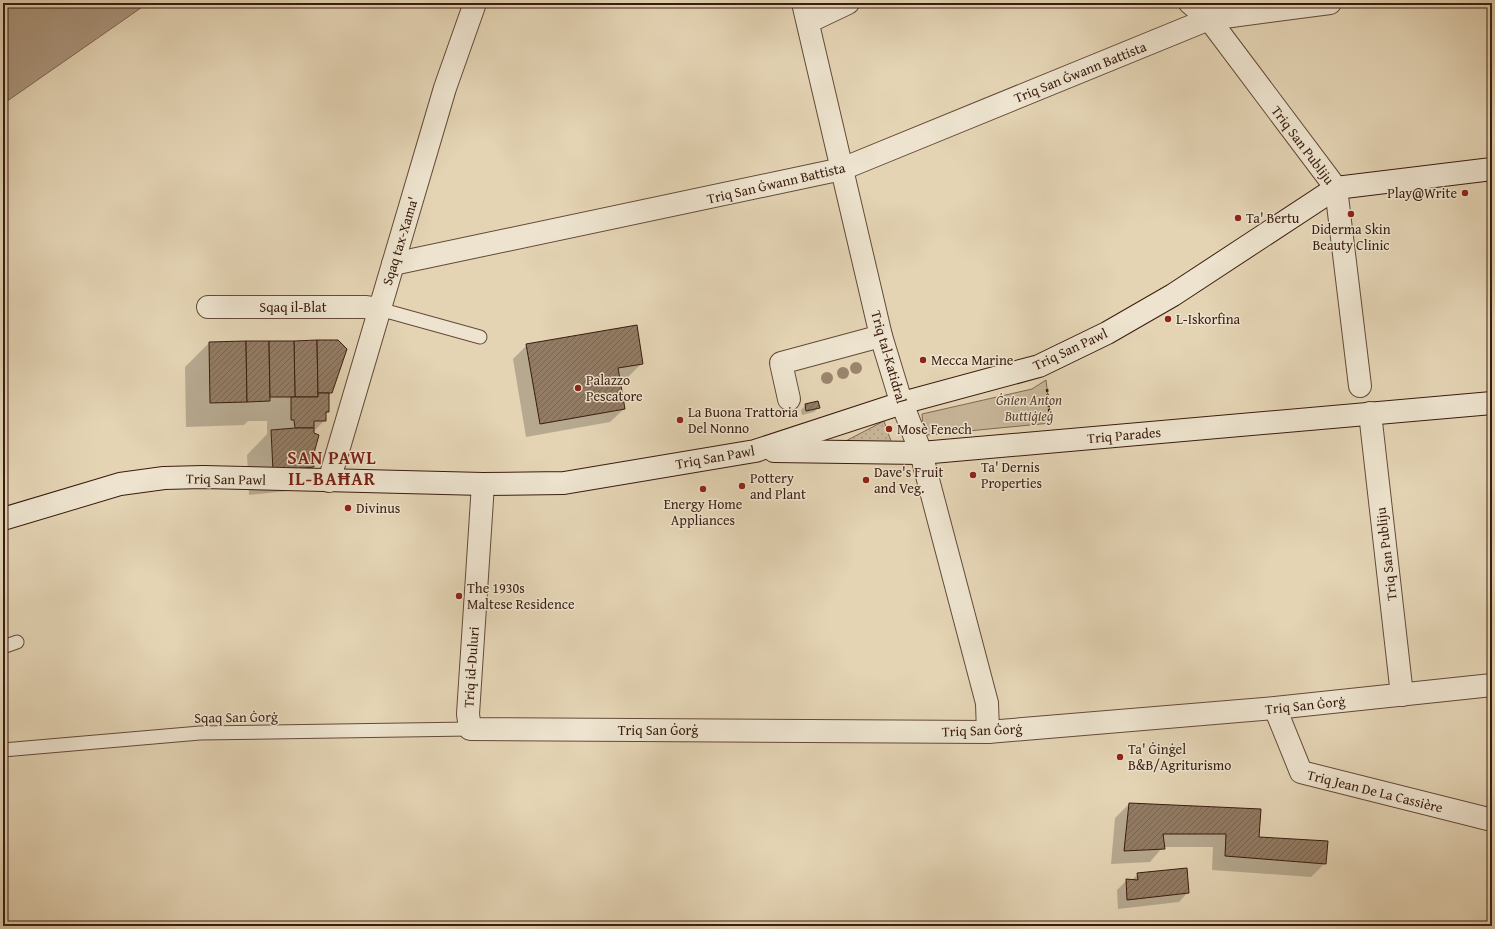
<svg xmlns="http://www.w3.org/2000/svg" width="1495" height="929" font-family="'Gentium Book Plus',serif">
<defs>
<pattern id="grass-dots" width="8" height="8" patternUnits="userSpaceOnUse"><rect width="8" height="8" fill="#c7b598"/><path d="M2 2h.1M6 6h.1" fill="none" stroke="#ac9b82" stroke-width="1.8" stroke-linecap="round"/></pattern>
<pattern id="building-hatch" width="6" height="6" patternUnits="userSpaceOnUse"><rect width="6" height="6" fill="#927c65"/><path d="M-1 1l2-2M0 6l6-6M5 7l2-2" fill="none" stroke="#786552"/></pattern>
</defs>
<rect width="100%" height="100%" fill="#e4d4b4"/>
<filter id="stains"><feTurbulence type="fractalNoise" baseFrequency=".005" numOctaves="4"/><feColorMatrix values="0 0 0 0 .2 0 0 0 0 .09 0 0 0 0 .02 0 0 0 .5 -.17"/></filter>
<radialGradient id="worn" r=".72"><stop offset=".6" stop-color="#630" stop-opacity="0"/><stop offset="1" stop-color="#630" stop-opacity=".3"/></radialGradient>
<polygon fill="url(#grass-dots)" stroke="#806854" points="884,421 892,444 838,445"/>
<polygon fill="#c7b598" stroke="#806854" points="1046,380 1051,423 927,435 923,426 922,414 1032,389"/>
<polygon fill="#aa957c" stroke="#7d6550" points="3,3 148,3 3,104"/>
<g fill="#0003">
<polygon points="317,341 331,392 328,395 328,412 325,415 325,420 313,432 313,466 288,491 249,495 247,455 267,434 267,421 248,421 244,425 186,427 185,367 209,343"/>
<polygon points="527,345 642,363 628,377 619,378 624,409 610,422 526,437 513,359"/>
<polygon points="806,405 819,407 814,412 802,415 801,410"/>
<polygon points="1129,804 1258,838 1325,863 1311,877 1212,870 1213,847 1163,847 1150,862 1111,864 1115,818"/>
<polygon points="1138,874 1188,892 1179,902 1118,909 1117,890 1127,880 1131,881"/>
</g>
<g fill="url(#building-hatch)" stroke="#3a1c0f">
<polygon points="637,325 643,364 618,368 625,409 540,424 526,344"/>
<polygon points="317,340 318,397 295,397 294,341"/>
<polygon points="317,340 338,340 347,349 332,393 318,393"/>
<polygon points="246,341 247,402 210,403 209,342"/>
<polygon points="246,341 269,341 270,401 247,402"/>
<polygon points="269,341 294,341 295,397 270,397"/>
<polygon points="318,393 329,393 329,412 326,412 326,421 314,421 314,428 295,428 294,420 291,420 291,397 318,397"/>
<polygon points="818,401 820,408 806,411 805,404"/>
<polygon points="295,428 314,428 314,433 319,435 314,453 314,467 273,471 271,430"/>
<polygon points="1129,803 1261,809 1259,837 1328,841 1326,864 1225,856 1226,834 1163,834 1165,849 1124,851"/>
<polygon points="1187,868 1189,893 1127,900 1126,879 1138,880 1137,873"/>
</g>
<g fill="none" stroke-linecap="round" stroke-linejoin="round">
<g stroke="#644a38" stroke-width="15">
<g id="lane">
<polyline points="379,309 480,337"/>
<polyline points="3,647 17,642"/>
<polyline points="3,750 200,733 470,729"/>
</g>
</g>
<g stroke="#644a38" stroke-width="24">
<g id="street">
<polyline points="803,3 881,336 899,395 921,453 987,703 988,732"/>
<polyline points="1190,3 1209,19 1336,188 1360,386"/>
<polyline points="808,22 848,3"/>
<polyline points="393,264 842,169 1209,19 1330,3"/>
<polyline points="208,307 365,307 379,309"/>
<polyline points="789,399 781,363 881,336"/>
<polyline points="1370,413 1402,695"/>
<polyline points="329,481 445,88 475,3"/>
<polyline points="483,484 468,714 470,729 988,732 1275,708 1492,685"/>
<polyline points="1275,708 1301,772 1492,820"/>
</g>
</g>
<g stroke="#3a1c0f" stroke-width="24">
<g id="secondary">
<polyline points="774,451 921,453 1492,403"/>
<polyline points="3,519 120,484 164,478 203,477 483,484 564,483 755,451 902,403 1039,366 1107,333 1173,295 1336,188 1492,169"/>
</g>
</g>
<polyline stroke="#3a1c0f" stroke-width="2.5" stroke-dasharray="3 2" stroke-linecap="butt" points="1047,389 1050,418"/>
<use href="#lane" stroke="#ede3ce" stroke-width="13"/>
<use href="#street" stroke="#ede3ce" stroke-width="22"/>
<use href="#secondary" stroke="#ede3ce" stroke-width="22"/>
</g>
<g fill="#9a846c">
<circle cx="856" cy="368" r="6"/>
<circle cx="843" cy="373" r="6"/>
<circle cx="827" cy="378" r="6"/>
</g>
<g fill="#8f2418" stroke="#ede3ce" stroke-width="1.5">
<circle cx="1465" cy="193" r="4"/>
<circle cx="1351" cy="214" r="4"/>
<circle cx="1238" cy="218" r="4"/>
<circle cx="1168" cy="319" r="4"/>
<circle cx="923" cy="360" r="4"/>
<circle cx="578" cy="388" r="4"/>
<circle cx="680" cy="420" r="4"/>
<circle cx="889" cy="429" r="4"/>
<circle cx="973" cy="475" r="4"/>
<circle cx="866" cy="480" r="4"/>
<circle cx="742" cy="486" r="4"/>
<circle cx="703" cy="489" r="4"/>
<circle cx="348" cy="508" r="4"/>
<circle cx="459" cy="596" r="4"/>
<circle cx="1120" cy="757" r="4"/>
</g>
<g text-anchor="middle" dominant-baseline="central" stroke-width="3" stroke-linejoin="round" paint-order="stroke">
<g font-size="14" fill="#3a1c0f" stroke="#ede3ce">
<text transform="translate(1080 72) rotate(-22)">Triq San Ġwann Battista</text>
<text transform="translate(1303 145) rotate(53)">Triq San Publiju</text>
<text transform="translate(776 183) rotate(-13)">Triq San Ġwann Battista</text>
<text transform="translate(400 241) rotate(-73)">Sqaq tax-Xama'</text>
<text x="293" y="307">Sqaq il-Blat</text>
<text transform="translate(1070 349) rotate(-25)">Triq San Pawl</text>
<text transform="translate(889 357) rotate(74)">Triq tal-Katidral</text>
<text transform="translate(1124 435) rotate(-5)">Triq Parades</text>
<text transform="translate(715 457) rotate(-10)">Triq San Pawl</text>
<text transform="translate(226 479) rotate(1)">Triq San Pawl</text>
<text transform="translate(1386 554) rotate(-97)">Triq San Publiju</text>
<text transform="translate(471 667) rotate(-86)">Triq id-Duluri</text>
<text transform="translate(1305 705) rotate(-6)">Triq San Ġorġ</text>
<text transform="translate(236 717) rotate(-1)">Sqaq San Ġorġ</text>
<text x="658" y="730">Triq San Ġorġ</text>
<text transform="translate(982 730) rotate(-2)">Triq San Ġorġ</text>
<text transform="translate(1375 791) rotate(14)">Triq Jean De La Cassière</text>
</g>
<g font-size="14" fill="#3a1c0f" stroke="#ede3ce" text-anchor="start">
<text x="1457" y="193" text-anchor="end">Play@Write</text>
<text x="1246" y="218">Ta' Bertu</text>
<text x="1351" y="229" text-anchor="middle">Diderma Skin<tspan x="1351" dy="16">Beauty Clinic</tspan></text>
<text x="1176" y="319">L-Iskorfina</text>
<text x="931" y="360">Mecca Marine</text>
<text x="586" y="380">Palazzo<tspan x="586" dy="16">Pescatore</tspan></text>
<text x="688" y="412">La Buona Trattoria<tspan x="688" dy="16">Del Nonno</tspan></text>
<text x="897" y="429">Mosè Fenech</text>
<text x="981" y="467">Ta' Dernis<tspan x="981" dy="16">Properties</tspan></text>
<text x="874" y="472">Dave's Fruit<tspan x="874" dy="16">and Veg.</tspan></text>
<text x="750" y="478">Pottery<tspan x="750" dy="16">and Plant</tspan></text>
<text x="703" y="504" text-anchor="middle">Energy Home<tspan x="703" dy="16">Appliances</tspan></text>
<text x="356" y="508">Divinus</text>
<text x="467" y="588">The 1930s<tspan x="467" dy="16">Maltese Residence</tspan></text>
<text x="1128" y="749">Ta' Ġinġel<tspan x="1128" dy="16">B&amp;B/Agriturismo</tspan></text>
</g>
<g font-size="14" font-style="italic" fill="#5d4231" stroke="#ede3ce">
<text x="1029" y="400">Ġnien Anton<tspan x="1029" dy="16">Buttiġieġ</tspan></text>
</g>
<g font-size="18" font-weight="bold" letter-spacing="1" fill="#7a1f14" stroke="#ede3ce">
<text x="332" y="457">SAN PAWL<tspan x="332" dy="21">IL-BAĦAR</tspan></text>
</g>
</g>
<rect width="1495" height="929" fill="none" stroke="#e4d4b4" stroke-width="16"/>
<rect x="4" y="4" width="1487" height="921" fill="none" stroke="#3a1c0f" stroke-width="2"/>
<rect x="8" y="8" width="1479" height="913" fill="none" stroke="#3a1c0f"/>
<rect width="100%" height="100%" filter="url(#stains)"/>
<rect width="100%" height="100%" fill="url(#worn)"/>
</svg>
